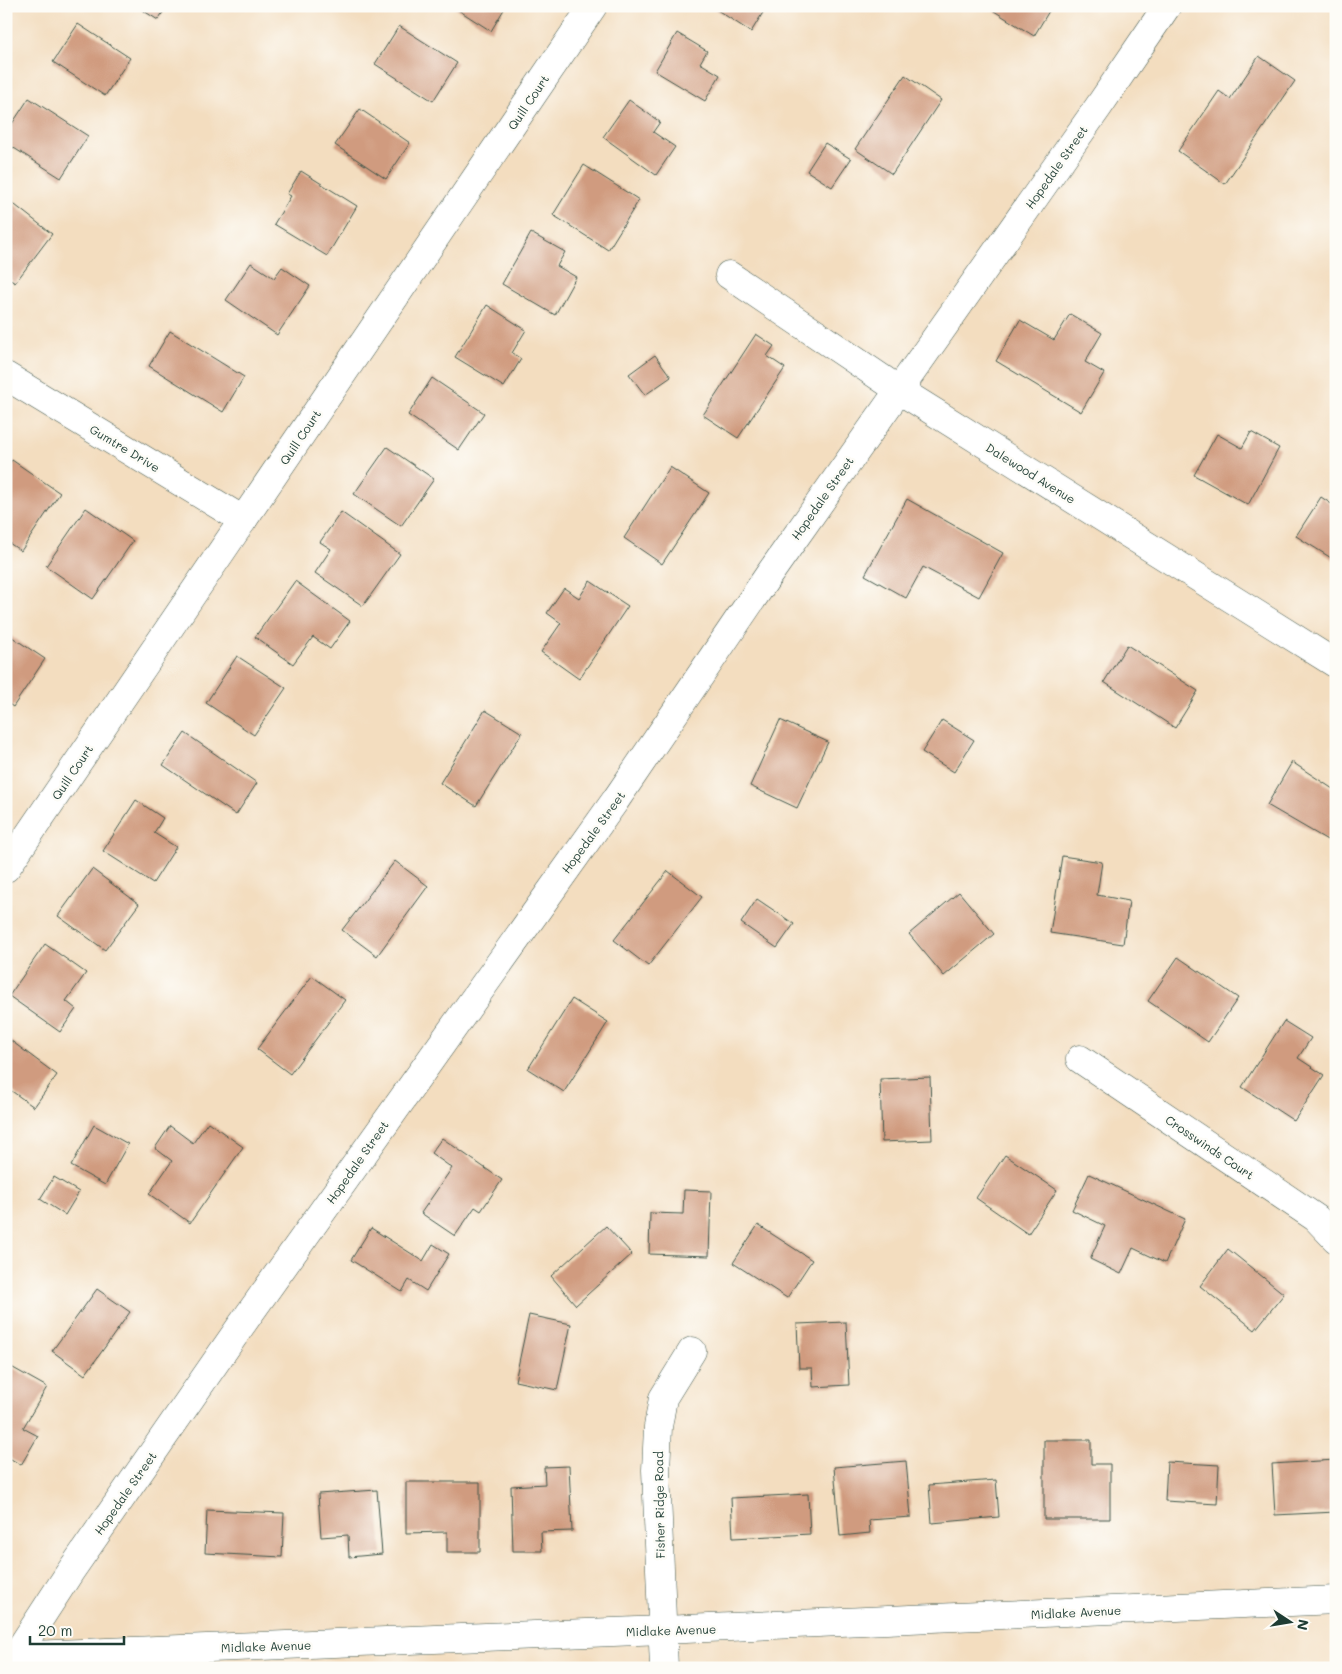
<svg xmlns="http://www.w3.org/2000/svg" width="1342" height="1674" font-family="Mali,sans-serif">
<rect width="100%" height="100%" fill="#fdfcf7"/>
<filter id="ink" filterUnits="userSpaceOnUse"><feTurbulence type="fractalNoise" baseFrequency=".02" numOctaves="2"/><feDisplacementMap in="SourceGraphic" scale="10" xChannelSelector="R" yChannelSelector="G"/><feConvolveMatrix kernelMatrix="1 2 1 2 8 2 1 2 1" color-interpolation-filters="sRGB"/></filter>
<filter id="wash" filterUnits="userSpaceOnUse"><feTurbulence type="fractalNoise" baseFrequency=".0096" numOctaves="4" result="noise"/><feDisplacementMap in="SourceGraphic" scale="20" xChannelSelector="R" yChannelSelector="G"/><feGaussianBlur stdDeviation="1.12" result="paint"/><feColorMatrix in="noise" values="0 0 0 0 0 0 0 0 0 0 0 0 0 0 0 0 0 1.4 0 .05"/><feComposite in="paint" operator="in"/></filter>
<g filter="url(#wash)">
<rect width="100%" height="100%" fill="#f3ddbf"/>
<g id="blocks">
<g fill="#d09b7f">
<polygon points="136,6 167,6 158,20"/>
<polygon points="452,6 506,6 491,31"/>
<polygon points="711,6 767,6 751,32"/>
<polygon points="986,6 1052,6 1034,36"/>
<polygon points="78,24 130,58 105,96 53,62"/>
<polygon points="399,26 457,63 433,101 375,64"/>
<polygon points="677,33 707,51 700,63 720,75 705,101 655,71"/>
<polygon points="1259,56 1295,81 1225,184 1178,151 1219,91 1230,99"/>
<polygon points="905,75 941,100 892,174 855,149"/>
<polygon points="29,98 88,136 61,178 6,143 6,133"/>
<polygon points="629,100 660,122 653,132 675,147 656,175 603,137"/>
<polygon points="360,109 410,143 386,179 335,145"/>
<polygon points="825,143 851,159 832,187 807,171"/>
<polygon points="584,165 639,200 608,250 553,215"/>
<polygon points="301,171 357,206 327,256 274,224 291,196 287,194"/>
<polygon points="6,198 52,234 15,283 6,277"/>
<polygon points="531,233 565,252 557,266 576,277 555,315 502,284"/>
<polygon points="251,263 274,278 282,267 310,286 277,335 226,300"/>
<polygon points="487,305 526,330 512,353 521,359 504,387 455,357"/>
<polygon points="1070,314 1102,333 1085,362 1104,373 1081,412 996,361 1020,320 1054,340"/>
<polygon points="170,331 244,377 223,412 149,366"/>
<polygon points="756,334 774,346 767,356 785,368 738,438 703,415"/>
<polygon points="655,355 671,377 645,395 629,374"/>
<polygon points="432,378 484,413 459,450 408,415"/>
<polygon points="1251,432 1279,448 1248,505 1194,475 1217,434 1242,448"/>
<polygon points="387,447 434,479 401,526 354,494"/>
<polygon points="12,460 60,493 21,551 6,541 6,468"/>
<polygon points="670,467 709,493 662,564 624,538"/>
<polygon points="1321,497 1336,507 1336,561 1296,536"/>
<polygon points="907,499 1003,553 979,597 923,567 906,598 865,575"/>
<polygon points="86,508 133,541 93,599 46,566"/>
<polygon points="341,512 400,554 363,606 315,573 331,549 320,542"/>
<polygon points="295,581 350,621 330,649 313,637 293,664 255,637"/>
<polygon points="590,581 628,606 579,679 541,652 561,623 547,613 564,588 579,598"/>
<polygon points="6,633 45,659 13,707 6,702"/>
<polygon points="1127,645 1198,691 1175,728 1104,682"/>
<polygon points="237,656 286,688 254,735 206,703"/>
<polygon points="485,710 522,733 476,806 440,783"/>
<polygon points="780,720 828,742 797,808 750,786"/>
<polygon points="942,720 974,740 954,772 922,752"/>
<polygon points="185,733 257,783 236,815 163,765"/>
<polygon points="1292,762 1336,791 1336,845 1267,805"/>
<polygon points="136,800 163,818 154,833 176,847 153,883 103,851"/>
<polygon points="1062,856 1102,862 1097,895 1129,901 1123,944 1050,933"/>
<polygon points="395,861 428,886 377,956 342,930"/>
<polygon points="92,869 139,904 105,950 58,916"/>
<polygon points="668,871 702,897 648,966 614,940"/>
<polygon points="959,892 994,934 944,976 909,934"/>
<polygon points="757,899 794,924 777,948 741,923"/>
<polygon points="45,944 86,973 66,1001 76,1009 60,1032 9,996"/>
<polygon points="1178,957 1238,998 1208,1042 1148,1001"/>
<polygon points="312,976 345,1000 290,1074 257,1049"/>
<polygon points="572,999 608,1022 564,1092 528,1069"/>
<polygon points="1284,1021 1311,1038 1298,1058 1324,1075 1294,1121 1242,1087"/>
<polygon points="6,1037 57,1075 34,1107 6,1087"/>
<polygon points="930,1077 932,1140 882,1142 880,1079"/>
<polygon points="208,1122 243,1147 190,1223 149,1194 172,1161 155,1148 170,1126 193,1143"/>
<polygon points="94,1125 128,1144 105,1185 71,1166"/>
<polygon points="442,1138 502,1180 481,1211 475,1207 455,1236 421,1213 452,1168 431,1153"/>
<polygon points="1005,1155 1057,1190 1028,1234 976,1198"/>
<polygon points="1089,1174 1185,1219 1165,1263 1133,1248 1121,1274 1090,1259 1105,1226 1072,1210"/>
<polygon points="54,1177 79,1192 65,1215 40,1199"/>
<polygon points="684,1190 711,1191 709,1256 649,1254 650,1213 683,1214"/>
<polygon points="758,1225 812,1260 787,1298 733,1263"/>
<polygon points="606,1226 632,1254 576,1305 551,1276"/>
<polygon points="371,1228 423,1261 433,1244 449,1254 426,1291 409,1280 402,1292 351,1260"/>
<polygon points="1228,1249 1284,1294 1255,1330 1200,1286"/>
<polygon points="97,1289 130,1312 85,1375 52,1351"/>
<polygon points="529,1315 571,1324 557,1390 515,1381"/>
<polygon points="846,1322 849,1385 813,1387 812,1368 799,1368 797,1324"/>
<polygon points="6,1364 47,1387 23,1428 38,1436 21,1465 6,1456"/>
<polygon points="1044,1440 1091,1440 1091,1464 1110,1464 1110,1519 1044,1519"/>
<polygon points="1335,1460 1336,1512 1275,1515 1272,1464"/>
<polygon points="906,1461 911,1517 869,1520 870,1533 840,1536 834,1467"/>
<polygon points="1167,1462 1219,1465 1217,1504 1165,1501"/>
<polygon points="569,1466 572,1531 541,1532 542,1551 513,1551 511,1486 545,1484 544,1467"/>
<polygon points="996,1480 999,1517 932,1523 929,1485"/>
<polygon points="406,1482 480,1482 480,1552 447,1552 447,1532 406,1533"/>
<polygon points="377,1490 382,1554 349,1557 348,1535 321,1537 318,1494"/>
<polygon points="808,1494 810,1534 733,1538 731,1498"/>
<polygon points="207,1510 284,1513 282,1557 205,1553"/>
</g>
</g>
</g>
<g filter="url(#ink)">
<use href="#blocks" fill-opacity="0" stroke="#3f5549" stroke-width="1"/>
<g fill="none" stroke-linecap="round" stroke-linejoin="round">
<g stroke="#3f5549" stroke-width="29">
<g id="street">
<polyline points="729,275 899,390 1336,664"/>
<polyline points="6,376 243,520"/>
<polyline points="6,868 593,6"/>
<polyline points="1080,1059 1316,1218 1336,1239"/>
<polyline points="16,1655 70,1572 240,1327 615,801 768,576 1099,106 1167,6"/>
<polyline points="664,1668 656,1470 658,1427 663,1398 692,1351"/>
</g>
</g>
<g stroke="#3f5549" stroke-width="29">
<polyline id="secondary" points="6,1656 663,1630 1336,1600"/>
</g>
<use href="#street" stroke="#fff" stroke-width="28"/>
<use href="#secondary" stroke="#fff" stroke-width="28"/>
</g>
</g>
<g text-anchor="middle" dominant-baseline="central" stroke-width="5" stroke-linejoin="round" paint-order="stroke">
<g font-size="12" fill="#1f3d34" stroke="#fdfcf7">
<text transform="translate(528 102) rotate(-56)">Quill Court</text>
<text transform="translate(1056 167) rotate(-55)">Hopedale Street</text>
<text transform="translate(300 437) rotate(-56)">Quill Court</text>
<text transform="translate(125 448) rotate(31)">Gumtre Drive</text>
<text transform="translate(1031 473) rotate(32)">Dalewood Avenue</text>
<text transform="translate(822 498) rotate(-55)">Hopedale Street</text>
<text transform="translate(72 772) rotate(-56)">Quill Court</text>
<text transform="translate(593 832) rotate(-54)">Hopedale Street</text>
<text transform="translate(1210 1147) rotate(34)">Crosswinds Court</text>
<text transform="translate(357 1162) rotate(-55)">Hopedale Street</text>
<text transform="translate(125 1493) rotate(-55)">Hopedale Street</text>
<text transform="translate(659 1505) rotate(-91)">Fisher Ridge Road</text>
<text transform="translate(1076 1612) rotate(-3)">Midlake Avenue</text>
<text transform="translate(671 1630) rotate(-2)">Midlake Avenue</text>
<text transform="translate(266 1646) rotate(-2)">Midlake Avenue</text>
</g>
</g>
<rect width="1342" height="1674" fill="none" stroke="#fdfcf7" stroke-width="25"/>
<g transform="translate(1290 1622) rotate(102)" stroke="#fdfcf7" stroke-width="4" paint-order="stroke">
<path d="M0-4L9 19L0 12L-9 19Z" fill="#1f3d34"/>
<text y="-8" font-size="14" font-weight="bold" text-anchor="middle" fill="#1f3d34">N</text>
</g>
<path d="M30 1636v8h94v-8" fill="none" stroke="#1f3d34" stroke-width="2.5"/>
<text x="38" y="1636" font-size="15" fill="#1f3d34" stroke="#fdfcf7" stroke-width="4" paint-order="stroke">20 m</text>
</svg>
